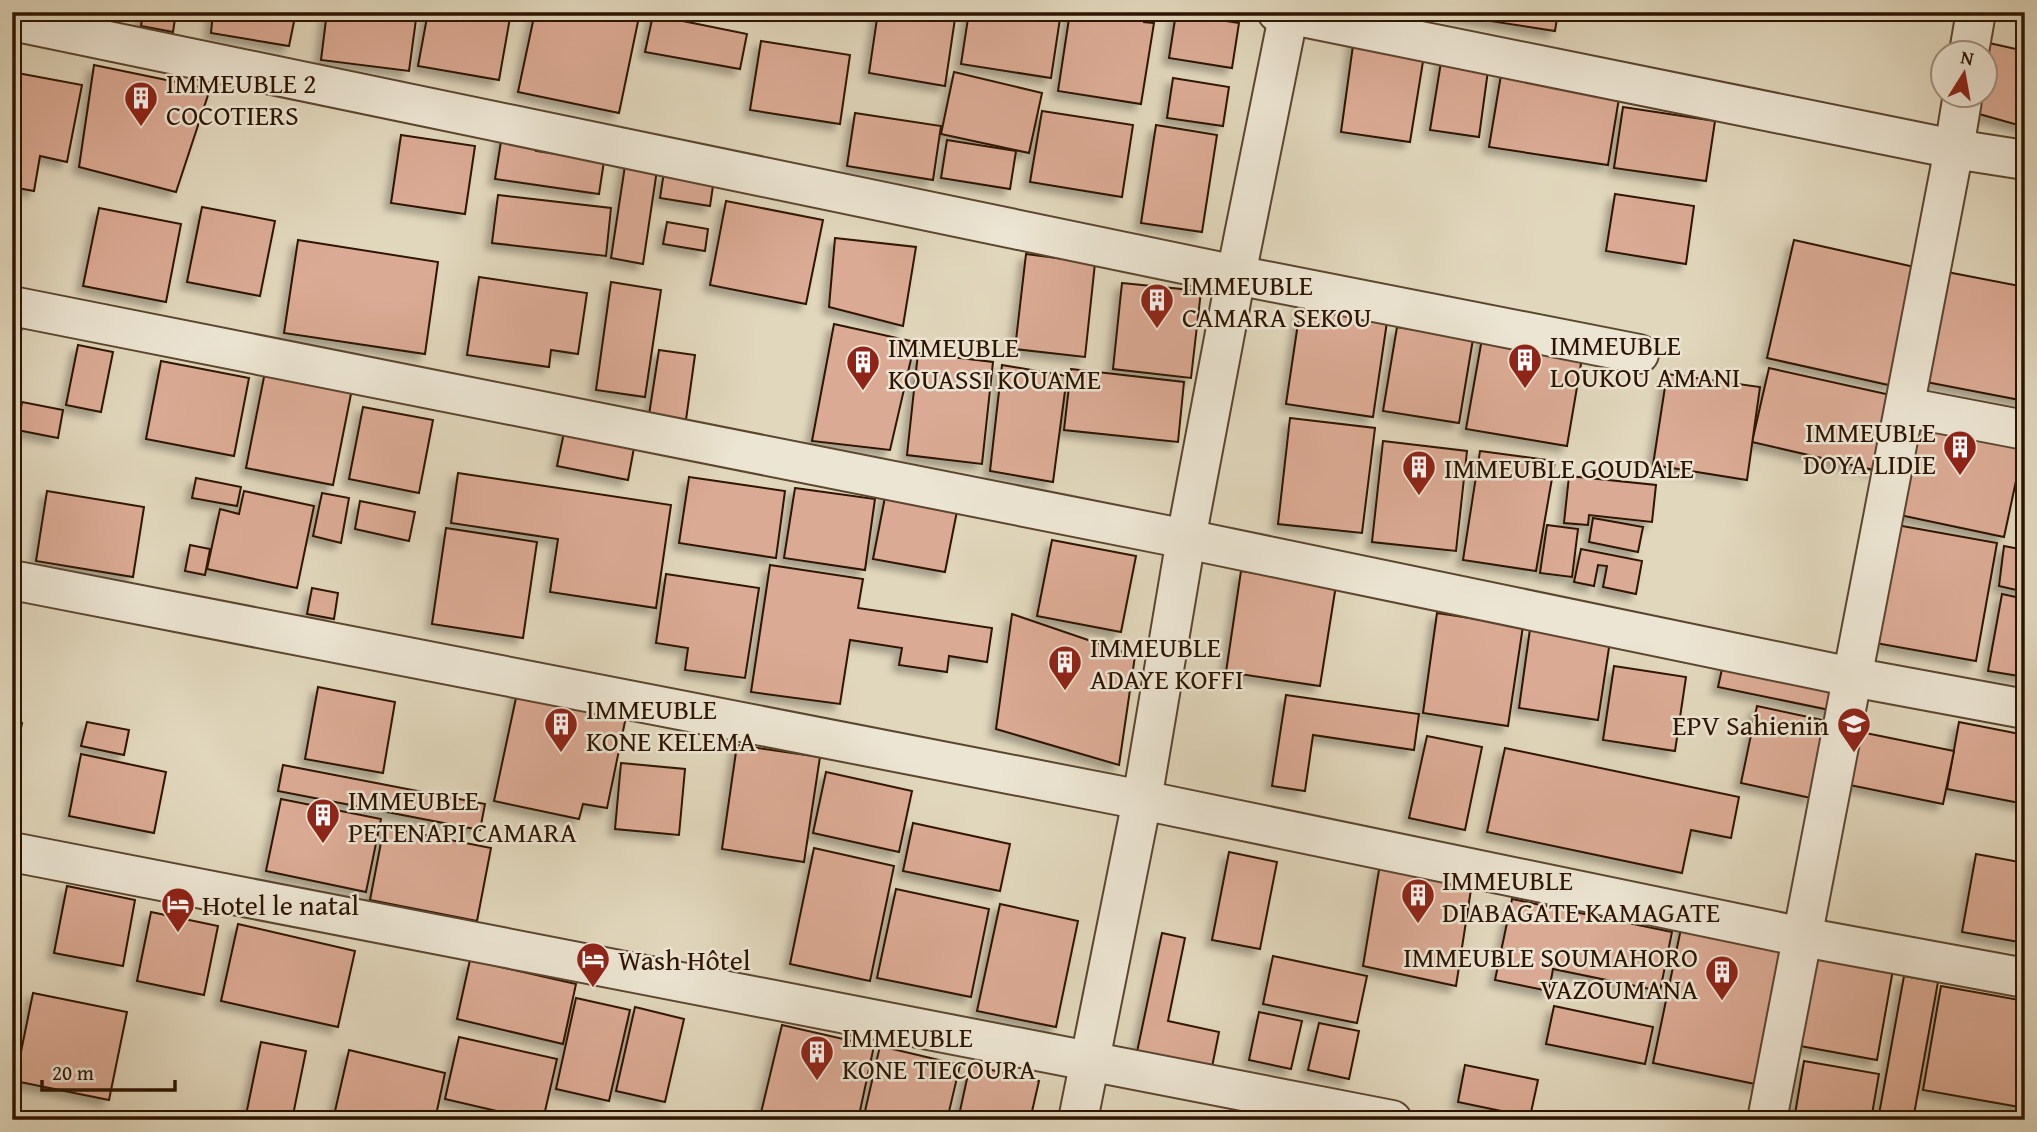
<svg xmlns="http://www.w3.org/2000/svg" width="2037" height="1132" font-family="'Gentium Book Plus',serif">
<defs>
<filter id="shadow"><feDropShadow dx="-6" dy="6" stdDeviation="3.5" flood-color="#0004"/></filter>
</defs>
<rect width="100%" height="100%" fill="#e1d7bc"/>
<filter id="stains"><feTurbulence type="fractalNoise" baseFrequency=".00286" numOctaves="4"/><feColorMatrix values="0 0 0 0 .2 0 0 0 0 .09 0 0 0 0 .02 0 0 0 .5 -.17"/></filter>
<radialGradient id="worn" r=".72"><stop offset=".6" stop-color="#630" stop-opacity="0"/><stop offset="1" stop-color="#630" stop-opacity=".3"/></radialGradient>
<g fill="#dbaa94" stroke="#2d1400" stroke-width="2" filter="url(#shadow)">
<polygon points="143,12 176,12 173,32 141,26"/>
<polygon points="213,12 296,12 289,46 211,33"/>
<polygon points="327,12 417,12 409,71 321,60"/>
<polygon points="428,12 511,12 499,80 418,66"/>
<polygon points="535,12 640,12 619,113 518,92"/>
<polygon points="652,12 700,12 699,21 652,14"/>
<polygon points="878,12 956,12 945,86 869,73"/>
<polygon points="969,12 1061,12 1051,78 961,64"/>
<polygon points="1070,12 1145,12 1144,22 1154,23 1141,104 1058,91"/>
<polygon points="1451,12 1558,12 1555,31 1451,15"/>
<polygon points="1176,13 1239,23 1232,68 1169,58"/>
<polygon points="653,15 747,34 740,69 645,52"/>
<polygon points="1354,38 1425,49 1410,142 1341,132"/>
<polygon points="761,41 850,55 840,124 750,110"/>
<polygon points="1989,43 2025,51 2025,127 1972,112 1976,94 1984,94 1984,60"/>
<polygon points="1442,56 1489,63 1479,137 1430,130"/>
<polygon points="94,65 210,89 176,192 79,167"/>
<polygon points="1502,69 1621,86 1608,165 1489,147"/>
<polygon points="12,72 82,85 67,162 40,156 34,191 12,187"/>
<polygon points="954,72 1042,93 1029,153 941,134"/>
<polygon points="1173,78 1229,87 1223,126 1167,118"/>
<polygon points="1623,107 1715,121 1706,181 1614,168"/>
<polygon points="1042,111 1133,125 1122,197 1030,182"/>
<polygon points="855,113 941,126 933,180 847,166"/>
<polygon points="1156,125 1217,135 1202,232 1141,223"/>
<polygon points="503,129 539,134 536,151 604,161 599,194 495,179"/>
<polygon points="401,135 475,146 465,214 391,203"/>
<polygon points="947,140 1016,151 1010,189 941,178"/>
<polygon points="626,159 658,163 643,264 611,258"/>
<polygon points="664,172 714,179 710,206 660,198"/>
<polygon points="1615,194 1694,206 1686,264 1606,251"/>
<polygon points="498,195 611,208 606,256 492,243"/>
<polygon points="726,201 823,220 806,304 710,285"/>
<polygon points="202,207 275,221 260,296 187,282"/>
<polygon points="99,208 181,224 166,302 83,286"/>
<polygon points="667,222 708,229 705,251 663,244"/>
<polygon points="835,238 916,247 903,326 829,307"/>
<polygon points="298,240 438,262 425,354 284,333"/>
<polygon points="1794,240 1919,268 1893,386 1767,358"/>
<polygon points="1026,254 1095,263 1085,357 1015,349"/>
<polygon points="1947,272 2025,287 2025,401 1926,382"/>
<polygon points="479,277 587,293 578,354 551,350 549,367 467,355"/>
<polygon points="611,282 661,290 645,397 596,390"/>
<polygon points="1122,283 1201,291 1191,378 1113,369"/>
<polygon points="1301,303 1388,315 1373,417 1286,404"/>
<polygon points="834,324 915,342 890,450 812,441"/>
<polygon points="12,325 22,327 12,375"/>
<polygon points="1397,327 1473,339 1459,423 1383,411"/>
<polygon points="1483,333 1583,352 1567,446 1466,429"/>
<polygon points="78,345 113,352 101,412 66,405"/>
<polygon points="659,350 695,355 686,420 649,415"/>
<polygon points="918,353 993,362 982,464 907,455"/>
<polygon points="161,361 249,378 234,456 146,439"/>
<polygon points="1002,365 1067,376 1053,482 990,471"/>
<polygon points="1769,368 1895,396 1878,471 1752,442"/>
<polygon points="1071,369 1184,382 1178,442 1064,430"/>
<polygon points="265,372 352,389 333,485 246,468"/>
<polygon points="1667,374 1760,387 1747,480 1653,465"/>
<polygon points="22,402 63,410 58,438 17,430"/>
<polygon points="363,407 433,420 419,493 349,479"/>
<polygon points="1915,416 2025,439 2004,537 1895,514"/>
<polygon points="1290,418 1375,428 1362,533 1278,524"/>
<polygon points="566,423 636,437 628,480 557,466"/>
<polygon points="1383,441 1467,451 1456,551 1372,542"/>
<polygon points="1480,451 1555,461 1536,571 1463,560"/>
<polygon points="458,473 671,505 656,608 550,592 558,539 451,523"/>
<polygon points="1569,476 1656,485 1652,522 1589,515 1588,525 1564,523"/>
<polygon points="689,477 785,491 776,558 679,543"/>
<polygon points="196,478 241,487 237,506 192,498"/>
<polygon points="795,488 875,499 865,570 784,558"/>
<polygon points="47,491 144,507 133,577 36,561"/>
<polygon points="244,491 314,506 297,588 207,569 220,509 239,514"/>
<polygon points="886,492 958,506 945,572 873,559"/>
<polygon points="322,493 349,498 341,543 313,536"/>
<polygon points="360,501 415,512 409,541 355,529"/>
<polygon points="1593,518 1643,527 1638,552 1589,542"/>
<polygon points="1891,524 1997,543 1976,661 1870,642"/>
<polygon points="1547,525 1578,529 1572,577 1540,573"/>
<polygon points="446,528 537,542 523,638 432,624"/>
<polygon points="1052,540 1136,556 1121,632 1037,616"/>
<polygon points="190,545 210,549 205,575 185,571"/>
<polygon points="2004,546 2025,550 2025,592 1999,586"/>
<polygon points="1581,549 1642,561 1636,594 1603,587 1607,566 1598,565 1594,586 1574,582"/>
<polygon points="770,565 863,579 858,608 992,628 987,662 949,656 947,672 899,665 902,648 850,640 840,704 751,692"/>
<polygon points="1241,571 1336,585 1320,686 1226,672"/>
<polygon points="666,574 759,588 745,678 685,670 688,648 656,643"/>
<polygon points="312,588 338,593 334,619 307,614"/>
<polygon points="2002,594 2025,599 2025,677 1988,671"/>
<polygon points="1437,613 1523,626 1508,726 1423,713"/>
<polygon points="1012,614 1135,656 1119,765 996,729"/>
<polygon points="1530,629 1610,641 1598,720 1519,708"/>
<polygon points="1724,660 1849,686 1844,713 1718,687"/>
<polygon points="1614,666 1686,677 1675,751 1603,740"/>
<polygon points="519,684 628,707 607,808 583,804 579,819 494,801"/>
<polygon points="318,687 395,702 383,773 305,759"/>
<polygon points="1286,695 1419,714 1414,750 1313,735 1305,791 1272,786"/>
<polygon points="1757,706 1827,721 1811,798 1741,783"/>
<polygon points="12,721 22,723 12,772"/>
<polygon points="87,722 129,730 124,755 81,746"/>
<polygon points="1959,722 2025,735 2025,804 1947,789"/>
<polygon points="1846,729 1954,751 1943,804 1835,782"/>
<polygon points="1427,736 1482,747 1465,830 1409,818"/>
<polygon points="737,745 820,757 804,862 722,849"/>
<polygon points="1505,748 1739,797 1731,838 1691,830 1682,873 1487,832"/>
<polygon points="81,754 166,772 154,833 69,816"/>
<polygon points="621,763 685,769 679,835 615,829"/>
<polygon points="283,765 485,804 480,830 278,791"/>
<polygon points="826,772 912,791 899,852 813,833"/>
<polygon points="281,799 381,819 366,892 266,871"/>
<polygon points="913,823 1010,844 1000,891 903,871"/>
<polygon points="384,827 491,848 477,921 370,900"/>
<polygon points="814,848 894,866 870,981 790,964"/>
<polygon points="1229,852 1277,862 1260,949 1212,940"/>
<polygon points="1976,854 2025,863 2025,943 1962,932"/>
<polygon points="1380,864 1472,883 1456,986 1363,966"/>
<polygon points="67,886 135,900 123,966 54,953"/>
<polygon points="896,889 989,909 971,997 877,978"/>
<polygon points="1512,899 1672,932 1660,991 1553,969 1549,991 1495,980"/>
<polygon points="1000,904 1078,921 1056,1027 977,1011"/>
<polygon points="151,912 218,926 204,995 137,981"/>
<polygon points="1683,919 1791,941 1760,1085 1653,1063"/>
<polygon points="238,924 355,951 338,1027 221,1001"/>
<polygon points="1162,933 1185,938 1168,1021 1219,1032 1212,1067 1137,1052"/>
<polygon points="1818,949 1894,964 1877,1060 1800,1046"/>
<polygon points="1273,956 1367,976 1357,1023 1263,1004"/>
<polygon points="470,960 576,984 563,1044 457,1019"/>
<polygon points="1904,976 1938,982 1913,1120 1878,1120"/>
<polygon points="1941,986 2025,1001 2025,1108 1923,1090"/>
<polygon points="33,993 127,1012 109,1100 15,1081"/>
<polygon points="576,998 630,1010 609,1101 556,1089"/>
<polygon points="1554,1006 1653,1027 1645,1064 1546,1044"/>
<polygon points="635,1007 684,1019 665,1102 616,1091"/>
<polygon points="1259,1012 1302,1021 1291,1069 1249,1060"/>
<polygon points="1319,1023 1359,1031 1349,1079 1308,1070"/>
<polygon points="782,1025 874,1046 858,1120 773,1120 760,1117"/>
<polygon points="459,1037 557,1059 543,1120 536,1120 445,1099"/>
<polygon points="261,1042 306,1051 292,1120 245,1120"/>
<polygon points="880,1046 960,1065 947,1120 863,1120"/>
<polygon points="349,1050 445,1073 435,1120 333,1120"/>
<polygon points="1804,1061 1879,1074 1871,1120 1794,1120"/>
<polygon points="970,1065 1039,1081 1030,1120 958,1120"/>
<polygon points="1465,1065 1538,1080 1530,1117 1458,1102"/>
<polygon points="448,1113 483,1120 446,1120"/>
<polygon points="661,1113 715,1120 659,1120"/>
</g>
<g fill="none" stroke-linecap="round" stroke-linejoin="round">
<g stroke="#5a452f" stroke-width="42">
<g id="street">
<polyline points="1277,12 1954,149 2025,160"/>
<polyline points="12,21 1236,275 1639,354"/>
<polyline points="1969,52 1976,12"/>
<polyline points="12,306 1186,539 1852,677 2025,709"/>
<polyline points="1905,407 2025,430"/>
<polyline points="12,580 1142,800 1803,937 2025,978"/>
<polyline points="12,852 1392,1120"/>
<polyline points="1078,1120 1142,800 1186,539 1236,275 1289,12"/>
<polyline points="1767,1120 1954,149 1963,94"/>
</g>
</g>
<use href="#street" stroke="#ece5d3" stroke-width="38"/>
</g>
<defs>
<g id="building-pin" transform="scale(1.75)"><path d="M0 17L-7.5 6A9.5 9.5 0 1 1 7.5 6Z" fill="#8f2418" stroke="#ece5d3"/><path d="M-4-6H4V6H1V3H-1V6H-4ZM-2.5-4.3h1.7v1.8h-1.7ZM.8-4.3h1.7v1.8H.8ZM-2.5-1h1.7V.8h-1.7ZM.8-1h1.7V.8H.8Z" fill="#fff"/></g>
<g id="school-pin" transform="scale(1.75)"><path d="M0 17L-7.5 6A9.5 9.5 0 1 1 7.5 6Z" fill="#8f2418" stroke="#ece5d3"/><path d="M0-5L7-2L0 1L-7-2ZM-4 1L0 2.5L4 1V4Q0 6-4 4Z" fill="#fff"/></g>
<g id="hotel-pin" transform="scale(1.75)"><path d="M0 17L-7.5 6A9.5 9.5 0 1 1 7.5 6Z" fill="#8f2418" stroke="#ece5d3"/><path d="M-6-4.5h1.5V1H6V5H4.5V3h-9V5H-6ZM-4 0a1.8 1.8 0 1 1 3.6 0ZM.5 0V-2.5h3Q6-2.5 6 0Z" fill="#fff"/></g>
</defs>
<g fill-rule="evenodd">
<use href="#building-pin" x="141" y="98"/>
<use href="#building-pin" x="1157" y="300"/>
<use href="#building-pin" x="1525" y="360"/>
<use href="#building-pin" x="863" y="362"/>
<use href="#building-pin" x="1960" y="447"/>
<use href="#building-pin" x="1419" y="467"/>
<use href="#building-pin" x="1065" y="662"/>
<use href="#building-pin" x="561" y="724"/>
<use href="#school-pin" x="1854" y="724"/>
<use href="#building-pin" x="323" y="815"/>
<use href="#building-pin" x="1418" y="895"/>
<use href="#hotel-pin" x="178" y="904"/>
<use href="#hotel-pin" x="593" y="959"/>
<use href="#building-pin" x="1722" y="972"/>
<use href="#building-pin" x="817" y="1052"/>
</g>
<g text-anchor="middle" dominant-baseline="central" stroke-width="5" stroke-linejoin="round" paint-order="stroke">
<g font-size="28" fill="#2d1400" stroke="#ece5d3" text-anchor="start">
<text x="166" y="82">IMMEUBLE 2<tspan x="166" dy="32">COCOTIERS</tspan></text>
<text x="1182" y="284">IMMEUBLE<tspan x="1182" dy="32">CAMARA SEKOU</tspan></text>
<text x="1550" y="344">IMMEUBLE<tspan x="1550" dy="32">LOUKOU AMANI</tspan></text>
<text x="888" y="346">IMMEUBLE<tspan x="888" dy="32">KOUASSI KOUAME</tspan></text>
<text x="1936" y="431" text-anchor="end">IMMEUBLE<tspan x="1936" dy="32">DOYA LIDIE</tspan></text>
<text x="1444" y="467">IMMEUBLE GOUDALE</text>
<text x="1090" y="646">IMMEUBLE<tspan x="1090" dy="32">ADAYE KOFFI</tspan></text>
<text x="586" y="708">IMMEUBLE<tspan x="586" dy="32">KONE KELEMA</tspan></text>
<text x="1829" y="724" text-anchor="end">EPV Sahienin</text>
<text x="348" y="799">IMMEUBLE<tspan x="348" dy="32">PETENAPI CAMARA</tspan></text>
<text x="1442" y="879">IMMEUBLE<tspan x="1442" dy="32">DIABAGATE KAMAGATE</tspan></text>
<text x="202" y="904">Hotel le natal</text>
<text x="1698" y="956" text-anchor="end">IMMEUBLE SOUMAHORO<tspan x="1698" dy="32">VAZOUMANA</tspan></text>
<text x="618" y="959">Wash Hôtel</text>
<text x="842" y="1036">IMMEUBLE<tspan x="842" dy="32">KONE TIECOURA</tspan></text>
</g>
</g>
<rect width="2037" height="1132" fill="none" stroke="#e1d7bc" stroke-width="42"/>
<rect x="14" y="14" width="2009" height="1104" fill="none" stroke="#2d1400" stroke-width="3.5"/>
<rect x="21" y="21" width="1995" height="1090" fill="none" stroke="#2d1400" stroke-width="2"/>
<g transform="translate(1964 74) rotate(11)"><circle r="33" fill="#ece5d3" stroke="#a0917f" stroke-width="2"/>
<path d="M0-5L12 26L0 18L-12 26Z" fill="#8f2418"/>
<text y="-10" font-size="19" font-weight="bold" text-anchor="middle" fill="#2d1400">N</text>
</g>
<path d="M42 1080v10h133v-10" fill="none" stroke="#2d1400" stroke-width="3.5"/>
<text x="52" y="1080" font-size="21" fill="#2d1400" stroke="#ece5d3" stroke-width="5" paint-order="stroke">20 m</text>
<rect width="100%" height="100%" filter="url(#stains)"/>
<rect width="100%" height="100%" fill="url(#worn)"/>
</svg>
